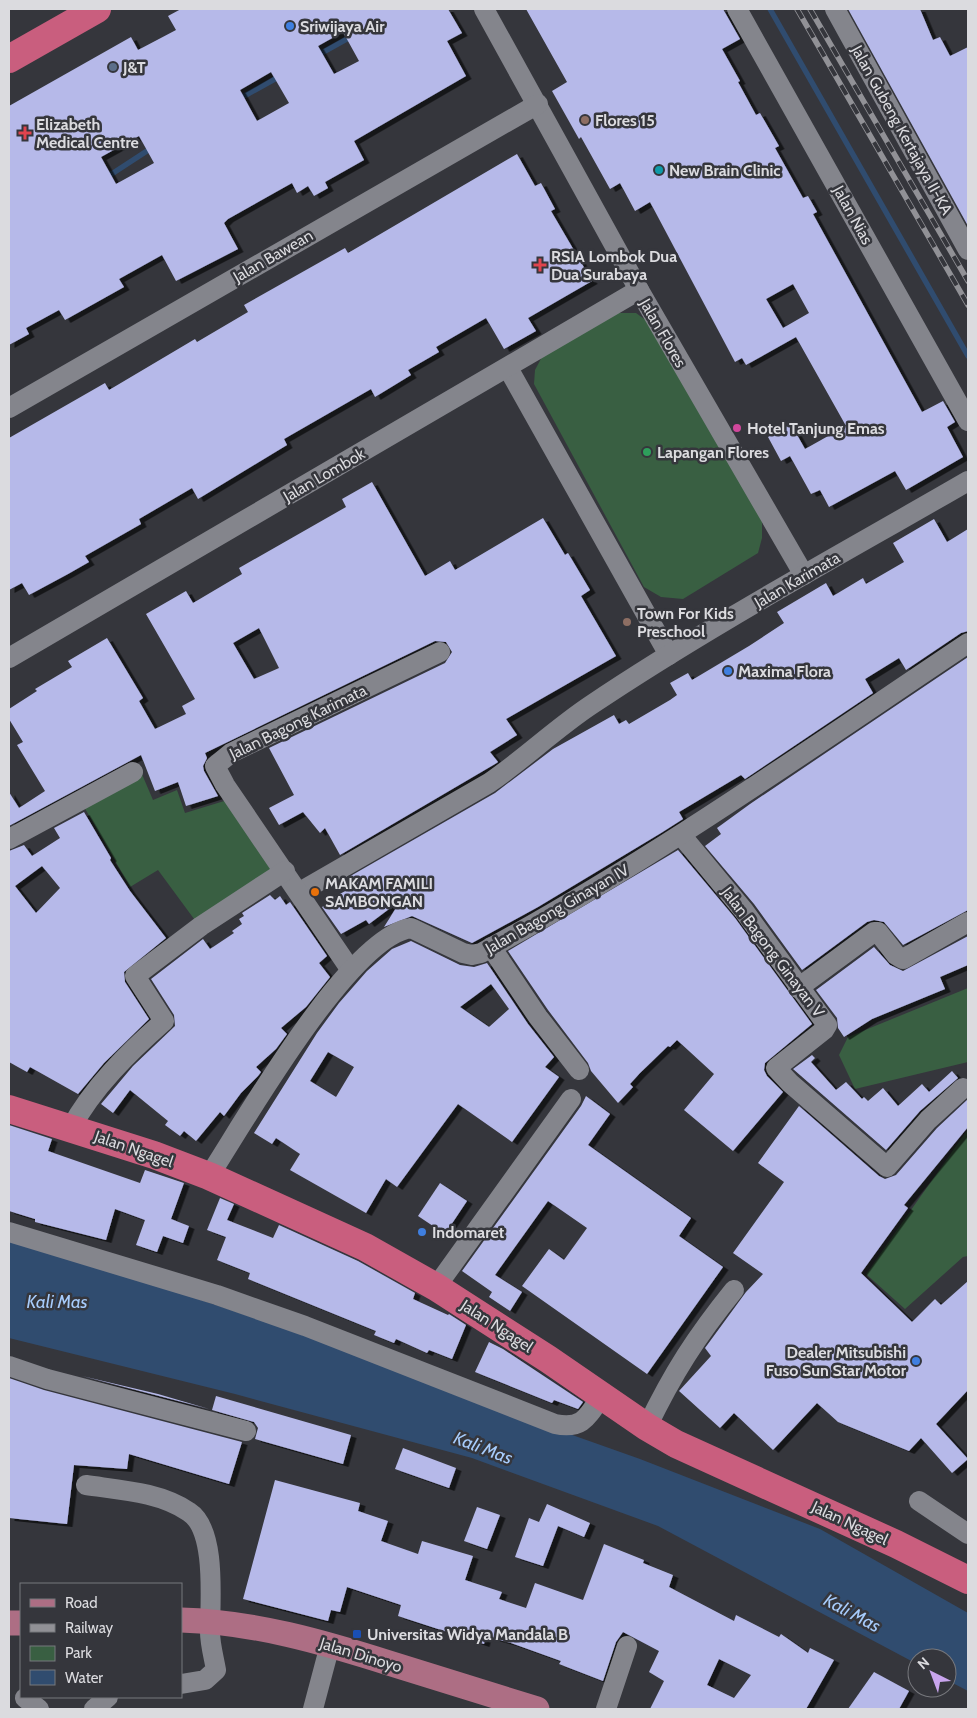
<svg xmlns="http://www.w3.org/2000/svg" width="977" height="1718" font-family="Cabin,sans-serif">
<defs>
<filter id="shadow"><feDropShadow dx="5.5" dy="3" stdDeviation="0" flood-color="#0009"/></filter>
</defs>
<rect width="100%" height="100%" fill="#35363c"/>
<g fill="#395f42">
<polygon points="613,313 636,313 647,321 762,520 762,538 758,553 683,599 661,597 644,587 534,384 535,370 544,353"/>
<polygon points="141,772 153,800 177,790 185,813 234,798 277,870 197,923 158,870 130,887 83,805"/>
<polygon points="968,988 968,1062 855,1089 839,1055 848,1037"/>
<polygon points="968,1129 968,1256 963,1257 905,1309 866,1274"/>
</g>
<polygon fill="#304c6f" points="9,1241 91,1263 409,1370 530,1420 640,1459 820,1529 968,1613 968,1691 947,1680 947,1658 917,1658 917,1664 658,1526 472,1458 235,1394 9,1338"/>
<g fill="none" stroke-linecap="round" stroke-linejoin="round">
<g stroke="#304c6f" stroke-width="5.5">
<polyline points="770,9 968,356"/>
<polyline points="316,56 352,36"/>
<polyline points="237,100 282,75"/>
<polyline points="104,179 153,147"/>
</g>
</g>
<g fill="#b6b9e9" fill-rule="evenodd" filter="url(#shadow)">
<path d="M181,9h267l14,24 -15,8 19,35 -112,65 10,19 -39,22 3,6 -14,8 -6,-10 -11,7 -5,-10 -64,36 -4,4 14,26 -62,32 -14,-26 -43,24 5,8 -59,33 -6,-10 -33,18 3,6 -20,11v-239l122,-69 7,13 38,-20 -8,-14zM343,32l16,29 -25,13 -16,-28zM271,72l18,31 -32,18 -17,-31zM139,136l15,27 -38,21 -15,-27z"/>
<path d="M526,9h197l17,30 -18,10 18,32 -2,1 18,33 4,-2 19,33 -4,2 28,50 5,-2 9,16 -4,2 109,198 21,-11 12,21 -8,5 16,30 -57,33 -11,-19 -66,36 -9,-17 -9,4 -21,-38 -9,5 -13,-24 23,-13 14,25 41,-23 -50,-89 -50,28 -4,-7 -7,4 -85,-160 -15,9 -15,-28 -10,6 -29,-52 -2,2 -27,-48 15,-9zM793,284l16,29 -26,15 -17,-29z"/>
<polygon points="848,9 920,9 933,40 940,37 950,56 968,47 968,226"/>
<polygon points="517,154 535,186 541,183 555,209 551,211 592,281 528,318 536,331 504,349 486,318 436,347 439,352 408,370 411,375 375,397 371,389 284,439 287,445 198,499 192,488 139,519 141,524 85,556 89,562 68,574 29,595 22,583 9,590 9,438 105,383 109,390 195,339 197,342 248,312 244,305 345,248 348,253"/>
<path d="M372,482l53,94 25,-15 5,9 88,-52 22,37 3,-2 22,37 -9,6 35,60 -110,63 11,16 -27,17 8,10 -3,2 -155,91 -15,-27 -5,5 -17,-21 -24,13 -10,-17 25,-13 -25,-47 176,-85 7,-11 -6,-10 -11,-1 -230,112 2,5 -4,8 1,5 14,25 -32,10 -8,-24 -23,9 -14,-36 -132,71v-34l10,16 26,-17 -28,-46 6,-3 -14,-23v-10l28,-18 -2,-2 37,-22 -4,-6 39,-23 36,60 -4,3 16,28 31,-15 -4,-8 13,-7 -49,-85 40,-23 7,12 49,-29 -3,-6 107,-61 -4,-8zM259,628l20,40 -25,11 -21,-36z"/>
<polygon points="934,519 947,542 968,529 968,631 961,633 906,670 899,658 865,679 873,693 745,779 741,775 679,812 683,819 661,833 538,907 472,943 412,916 384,927 401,900 369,924 366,920 341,934 322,907 333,901 332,898 353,887 347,878 495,793 553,749 614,715 619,724 626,720 629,724 670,700 677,695 670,683 688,673 692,680 749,646 784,623 777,612 826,583 833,596 863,578 866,584 904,562 893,543"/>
<polygon points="968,657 968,910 903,945 884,922 874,920 867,922 802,970 754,904 705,846 721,834 717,828 750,804"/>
<path d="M84,812l27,46 -1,2 20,31 36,47 -42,34 1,10 24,37 -45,44 -26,31 -48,-27 -3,5 -18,-10v-211l15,-6 8,11 28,-18 -6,-10zM42,866l18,22 -24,25 -21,-27z"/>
<polygon points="678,850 735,918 812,1024 765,1063 764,1070 767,1076 783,1092 733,1151 684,1110 714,1074 677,1040 670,1047 668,1046 640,1073 630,1084 633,1087 618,1103 591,1071 588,1063 548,1010 508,951"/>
<polygon points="270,895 275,900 280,896 286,905 290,902 327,956 319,963 330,977 306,1007 281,1028 287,1034 276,1049 256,1067 261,1072 258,1076 241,1093 224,1116 220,1112 196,1141 184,1131 180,1136 165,1125 168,1121 130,1090 113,1113 101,1104 133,1066 175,1026 174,1015 151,979 203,939 210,949 234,933 232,931 242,924 239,919 244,916 242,913"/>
<polygon points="968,936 968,965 940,977 945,989 872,1019 844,1037 838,1028 837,1018 816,990 874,947 890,965 903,971"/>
<path d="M411,941l49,24 14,2 13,-4 41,61 26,33 -9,10 14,10 -47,65 -54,-38 -61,83 -11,-8 -20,34 -76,-43 10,-16 -24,-16 -4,6 -18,-11 63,-100 22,-30 28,-32 25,-22zM491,984l18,25 -20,18 -29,-20zM328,1052l26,15 -18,30 -26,-16z"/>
<polygon points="812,1055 815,1058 811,1062 836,1090 846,1082 862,1099 864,1097 868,1101 883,1088 898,1106 922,1084 929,1092 952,1071 958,1078 920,1111 886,1150 793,1069"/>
<polygon points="586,1096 610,1114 588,1145 691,1218 679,1236 723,1267 647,1374 522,1286 549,1249 564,1260 587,1228 548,1201 495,1275 522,1292 510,1311 489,1297 492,1292 462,1271 581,1106"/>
<polygon points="968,1099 968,1127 904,1205 908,1208 861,1273 912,1322 935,1299 941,1305 968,1281 968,1390 936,1424 968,1459 952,1473 921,1438 909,1451 838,1422 817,1403 773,1450 734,1413 720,1428 679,1391 711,1356 705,1348 746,1292 763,1274 733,1253 784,1182 758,1163 799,1106 879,1176 885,1179 896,1175 937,1128"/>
<polygon points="9,1125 52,1139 48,1151 140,1183 145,1170 184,1183 171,1219 189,1226 183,1243 163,1236 157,1252 136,1245 145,1220 115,1209 106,1240 35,1222 35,1219 9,1211"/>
<polygon points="440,1183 467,1201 445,1234 418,1216"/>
<polygon points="220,1198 234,1204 227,1220 273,1238 279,1225 358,1261 415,1293 413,1299 448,1315 449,1314 466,1325 452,1359 429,1350 427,1353 396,1339 394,1343 374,1335 376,1331 248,1279 250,1273 217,1260 226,1237 207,1230"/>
<polygon points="489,1342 503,1349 583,1402 578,1409 554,1400 552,1403 475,1372"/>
<polygon points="82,1376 158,1394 209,1409"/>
<polygon points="9,1378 44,1390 242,1442 229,1484 129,1454 127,1469 74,1465 67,1524 9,1518"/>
<polygon points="216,1396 351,1435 343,1464 255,1439 258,1428 254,1422 212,1410"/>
<polygon points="403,1448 456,1468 449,1488 395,1469"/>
<path d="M275,1480l85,23 -2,8 30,10 -7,20 37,13 4,-13 51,15 -8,24 37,12 -3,7 27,9 9,-25 48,17 21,-56 40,16 -1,3 30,12 -4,12 65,34 2,-6 43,22 2,-3 27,19 2,-5 24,12 -28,49h-156l14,-28 -15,-9 10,-21 -36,-19 -7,10 -13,39 -44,-17 2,-3 -50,-18 -25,-7 -2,8 -86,-28 3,-11 -54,-18 -7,25 -9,-2 -3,11 -85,-22zM719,1659l32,16 -17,23 -27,-13z"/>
<polygon points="547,1504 590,1523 584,1537 558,1526 543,1566 515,1557 529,1518 539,1522"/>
<polygon points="477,1507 500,1515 487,1549 464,1541"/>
<polygon points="874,1672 909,1691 899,1709 848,1709"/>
</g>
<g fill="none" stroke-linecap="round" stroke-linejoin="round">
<g stroke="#84858c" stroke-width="20">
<polyline points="484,9 639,290 804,575"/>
<polyline points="737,9 968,421"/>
<polyline points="835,9 968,250"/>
<polyline points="508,368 669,655"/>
<polyline points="9,408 538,104"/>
<polyline points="9,658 639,290"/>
<polyline points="681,835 744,911 827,1025 824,1030 776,1068 790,1083 887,1167 928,1120 963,1088"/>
<polyline points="9,839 133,772"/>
<path d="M300,892l189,-109c35,-24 66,-54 102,-78 121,-81 251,-151 377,-224"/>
<polyline points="491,947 538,1017 579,1070"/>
<polyline points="350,969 225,785 215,766 231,753 440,652"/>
<polyline points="798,988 874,932 878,932 896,955 903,959 968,922"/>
<path d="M71,1128c22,-41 58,-76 93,-107l-29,-45 66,-50 84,-55"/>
<path d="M209,1176c36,-55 140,-239 202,-248l52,25 9,2 9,-2c170,-92 327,-203 487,-310"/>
<path d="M9,1232l208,63 88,31 250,98c28,6 33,-8 47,-29"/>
<polyline points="436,1287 571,1099"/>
<polyline points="9,1366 47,1379 246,1431"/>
<path d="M647,1427c26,-54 49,-90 87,-137"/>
<path d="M86,1485c34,5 74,7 103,27 28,18 21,90 21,120 0,12 4,26 6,38l-11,10 -24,4"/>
<polyline points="919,1501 968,1534"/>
<polyline points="25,1698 39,1709"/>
<polyline points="94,1709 108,1697"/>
<polyline points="313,1709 330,1645"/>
<polyline points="606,1709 627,1646"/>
</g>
<g stroke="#ad6e84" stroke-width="25">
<path d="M181,1620c73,2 142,22 211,44 48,15 97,30 145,45"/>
<polyline points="9,1623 21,1623"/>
</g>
<g stroke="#c95e7e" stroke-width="28">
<polyline points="9,59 97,9"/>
<polyline points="9,1109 154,1155 209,1176 365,1247 436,1287 548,1359 647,1427 676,1444 896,1544 968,1580"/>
</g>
<g stroke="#919196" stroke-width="5.5">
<g id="rail">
<polyline points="797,9 968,305"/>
<polyline points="810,9 968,281"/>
</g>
</g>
<use href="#rail" stroke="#35363c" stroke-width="4" stroke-dasharray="11" stroke-linecap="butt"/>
</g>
<g fill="#3f7fe0" stroke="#35363c" stroke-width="2">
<circle cx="290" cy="26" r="5"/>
<circle cx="728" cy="671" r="5"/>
<circle cx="422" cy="1232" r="5"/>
<circle cx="916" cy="1361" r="5"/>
</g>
<circle fill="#5c6f8a" stroke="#35363c" stroke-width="2" cx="113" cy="67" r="5"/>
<g fill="#8d6e63" stroke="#35363c" stroke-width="2">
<circle cx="585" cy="120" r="5"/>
<circle cx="627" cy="622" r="5"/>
</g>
<g fill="#e0444e" stroke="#35363c" stroke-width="2">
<path d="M22.5 125.5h5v5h5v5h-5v5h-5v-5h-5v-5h5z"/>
<path d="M537.5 257.5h5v5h5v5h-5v5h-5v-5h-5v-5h5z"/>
</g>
<circle fill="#0f9aa8" stroke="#35363c" stroke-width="2" cx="659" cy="170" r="5"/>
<circle fill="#d1479c" stroke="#35363c" stroke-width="2" cx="737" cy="428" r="5"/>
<circle fill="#2e9e5b" stroke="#35363c" stroke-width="2" cx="647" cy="452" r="5"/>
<circle fill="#e8710a" stroke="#35363c" stroke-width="2" cx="315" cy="892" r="5"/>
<rect fill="#1a4fb4" stroke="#35363c" stroke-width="2" x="352" y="1629" width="10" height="10" rx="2.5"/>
<g text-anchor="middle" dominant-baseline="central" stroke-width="5" stroke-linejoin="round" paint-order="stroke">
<g font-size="16" font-weight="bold" fill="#dbdbdf" stroke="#35363c" text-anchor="start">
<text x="300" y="26">Sriwijaya Air</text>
<text x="123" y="67">J&amp;T</text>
<text x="595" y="120">Flores 15</text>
<text x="36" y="124">Elizabeth<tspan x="36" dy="18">Medical Centre</tspan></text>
<text x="669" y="170">New Brain Clinic</text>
<text x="551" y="256">RSIA Lombok Dua<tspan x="551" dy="18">Dua Surabaya</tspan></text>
<text x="747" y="428">Hotel Tanjung Emas</text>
<text x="657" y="452">Lapangan Flores</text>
<text x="637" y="613">Town For Kids<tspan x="637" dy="18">Preschool</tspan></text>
<text x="738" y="671">Maxima Flora</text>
<text x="325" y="883">MAKAM FAMILI<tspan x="325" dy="18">SAMBONGAN</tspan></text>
<text x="432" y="1232">Indomaret</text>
<text x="906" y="1352" text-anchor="end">Dealer Mitsubishi<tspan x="906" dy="18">Fuso Sun Star Motor</tspan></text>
<text x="367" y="1634">Universitas Widya Mandala B</text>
</g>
<g font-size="16" fill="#dbdbdf" stroke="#35363c">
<text transform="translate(902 130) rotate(61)">Jalan Gubeng Kertajaya II-KA</text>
<text transform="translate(853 215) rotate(61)">Jalan Nias</text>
<text transform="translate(273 256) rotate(-30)">Jalan Bawean</text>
<text transform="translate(663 333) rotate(60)">Jalan Flores</text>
<text transform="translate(324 475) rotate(-30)">Jalan Lombok</text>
<text transform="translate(797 580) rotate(-30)">Jalan Karimata</text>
<text transform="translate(298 722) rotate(-26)">Jalan Bagong Karimata</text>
<text transform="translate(557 909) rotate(-30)">Jalan Bagong Ginayan IV</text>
<text transform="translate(773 952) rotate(53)">Jalan Bagong Ginayan V</text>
<text transform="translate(134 1149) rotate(19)">Jalan Ngagel</text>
<text transform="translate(497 1326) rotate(33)">Jalan Ngagel</text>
<text transform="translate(850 1523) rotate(25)">Jalan Ngagel</text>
<text transform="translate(361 1655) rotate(17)">Jalan Dinoyo</text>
</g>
<g font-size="18" font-style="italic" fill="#a7ccfc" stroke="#35363c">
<text x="57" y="1302">Kali Mas</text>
<text transform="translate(483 1448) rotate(21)">Kali Mas</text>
<text transform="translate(852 1613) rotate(28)">Kali Mas</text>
</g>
</g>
<rect width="977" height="1718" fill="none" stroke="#dbdbdf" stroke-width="20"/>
<rect x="20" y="1583" width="162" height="115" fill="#35363c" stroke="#77787d"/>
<rect x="30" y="1599" width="25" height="8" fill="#ad6e84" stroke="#77787d"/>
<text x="65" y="1608" font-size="15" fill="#dbdbdf">Road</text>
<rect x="30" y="1624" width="25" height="8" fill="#919196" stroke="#77787d"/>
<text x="65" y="1633" font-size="15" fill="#dbdbdf">Railway</text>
<rect x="30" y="1646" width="25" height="15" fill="#395f42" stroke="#77787d"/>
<text x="65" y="1658" font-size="15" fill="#dbdbdf">Park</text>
<rect x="30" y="1670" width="25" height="15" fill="#304c6f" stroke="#77787d"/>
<text x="65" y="1683" font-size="15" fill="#dbdbdf">Water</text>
<g transform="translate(932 1673) rotate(318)"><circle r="24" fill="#35363c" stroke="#77787d"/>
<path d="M0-4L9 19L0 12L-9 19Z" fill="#c9a5ee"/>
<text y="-8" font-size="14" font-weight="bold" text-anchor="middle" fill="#dbdbdf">N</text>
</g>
</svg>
